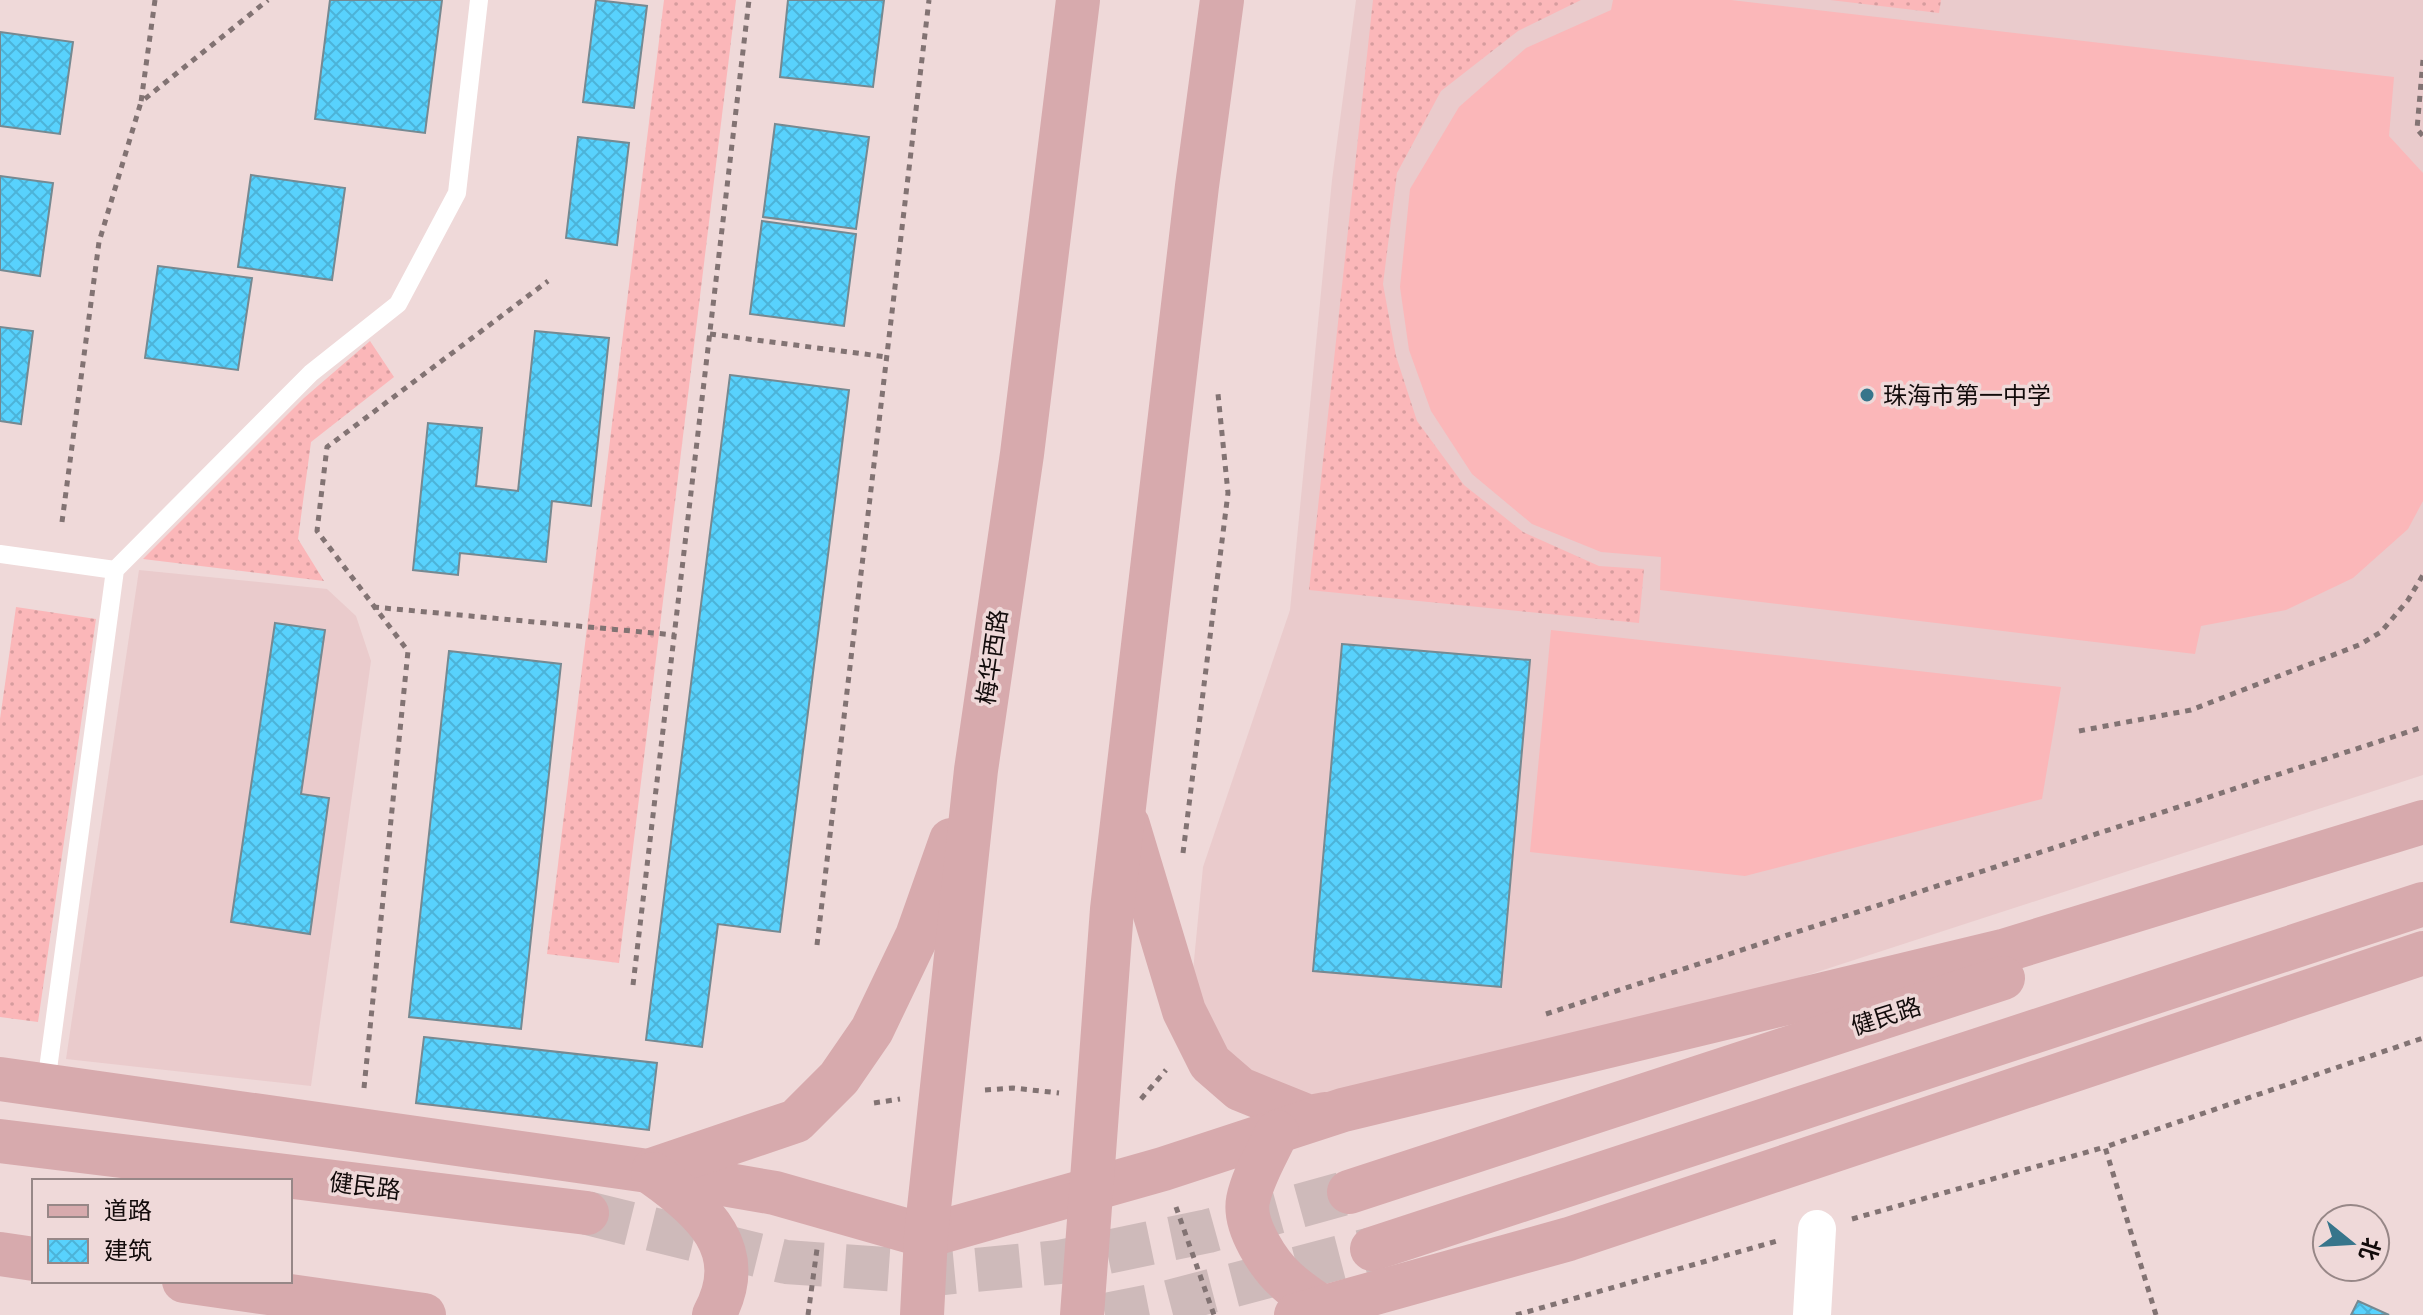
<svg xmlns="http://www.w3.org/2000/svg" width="2423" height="1315" font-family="Merriweather,'Noto Sans SC',serif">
<defs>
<pattern id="grass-dots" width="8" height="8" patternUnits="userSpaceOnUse" patternTransform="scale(2)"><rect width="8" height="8" fill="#fbb7b9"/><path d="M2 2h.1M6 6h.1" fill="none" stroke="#d69c9e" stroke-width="1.8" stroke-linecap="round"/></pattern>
<pattern id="building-cross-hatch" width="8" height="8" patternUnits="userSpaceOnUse" patternTransform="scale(2)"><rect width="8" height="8" fill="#58d2fd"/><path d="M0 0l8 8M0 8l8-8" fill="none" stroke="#4cb3d8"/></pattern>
</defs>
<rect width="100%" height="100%" fill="#efd9d9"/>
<g fill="#eacbcc">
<polygon points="1356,0 2423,0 2423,775 1430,1098 1307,1100 1272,1093 1197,1032 1193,971 1203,867 1290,610 1332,180"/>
<polygon points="139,570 327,589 356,616 371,661 311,1086 66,1059"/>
</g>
<g fill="url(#grass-dots)">
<polygon points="664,0 736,0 619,963 547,954"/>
<polygon points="1373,0 1581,0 1518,31 1441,91 1397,173 1383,284 1396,356 1417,421 1464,485 1523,532 1599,566 1644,569 1639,623 1309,590"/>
<polygon points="1830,0 1941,0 1939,13"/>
<polygon points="370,341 394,377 311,442 298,539 324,581 143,559 304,398"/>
<polygon points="16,607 96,619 38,1022 0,1017 0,719"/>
</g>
<g fill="#fbb7b9">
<polygon points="1613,0 1731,0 2394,77 2389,136 2423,173 2423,501 2408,529 2353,578 2286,610 2201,626 2195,654 1660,590 1661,557 1601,552 1532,524 1472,474 1431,411 1409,350 1400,287 1410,189 1459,107 1526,48 1611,10"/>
<polygon points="1551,630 2061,687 2042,799 1745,876 1530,852"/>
</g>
<g fill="url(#building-cross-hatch)" stroke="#768991" stroke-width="2">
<polygon points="330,0 442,0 425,133 315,119"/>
<polygon points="596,0 647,6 634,108 583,102"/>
<polygon points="788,0 884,0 873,87 780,77"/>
<polygon points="0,32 73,42 60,134 0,126"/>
<polygon points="775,124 869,137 856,229 763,217"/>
<polygon points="578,137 629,143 617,245 566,238"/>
<polygon points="251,175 345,188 332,280 238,267"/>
<polygon points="0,176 53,183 40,276 0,270"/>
<polygon points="762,221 856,234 844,326 750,314"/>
<polygon points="158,266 252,278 238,370 145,358"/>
<polygon points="0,327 33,331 21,424 0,421"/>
<polygon points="535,331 609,338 591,506 552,501 546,562 460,553 458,575 413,570 428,423 482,428 476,486 518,491"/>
<polygon points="730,375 849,390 780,932 718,924 702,1047 646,1040"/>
<polygon points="275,623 325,630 301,794 329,798 310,934 231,922"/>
<polygon points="1342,644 1530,660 1501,987 1313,971"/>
<polygon points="449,651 561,664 521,1029 409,1017"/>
<polygon points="424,1037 657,1063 649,1130 416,1103"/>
<polygon points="2358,1301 2389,1315 2351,1315"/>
</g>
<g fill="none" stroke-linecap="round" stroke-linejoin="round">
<g stroke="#cebaba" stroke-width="44" stroke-dasharray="44 22" stroke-linecap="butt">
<polyline points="587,1213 786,1262 943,1273 1059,1262 1208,1231 1349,1192"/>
<polyline points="1105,1315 1161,1304 1372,1249"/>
</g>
<g stroke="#827373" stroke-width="5" stroke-dasharray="6 6" stroke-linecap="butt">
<polyline points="155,0 141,102 268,0"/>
<polyline points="2423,60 2417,129 2423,136"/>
<polyline points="710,334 887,357"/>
<polyline points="62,522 99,242 141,102"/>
<polyline points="373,607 675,635"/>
<polyline points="2079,731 2191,710 2359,645 2381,632 2408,600 2423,575"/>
<polyline points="1183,853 1228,493 1218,394"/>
<polyline points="817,945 929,0"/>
<polyline points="633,985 749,0"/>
<polyline points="1546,1014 2423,727"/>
<polyline points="364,1088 408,651 317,531 327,447 548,281"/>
<polyline points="985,1090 1013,1088 1059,1093"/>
<polyline points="1141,1099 1166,1070"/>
<polyline points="874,1103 900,1099"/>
<polyline points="1176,1207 1214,1315"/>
<polyline points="1852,1219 2105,1147"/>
<polyline points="808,1315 817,1249"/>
<polyline points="1516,1315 1777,1241"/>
<polyline points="2156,1315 2105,1147 2423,1038"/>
</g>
<g stroke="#fff" stroke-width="18">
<polyline points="0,554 115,570"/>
<polyline points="46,1084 115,570 311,373 398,304 457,193 479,0"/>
</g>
<polyline stroke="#fff" stroke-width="38" points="1812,1315 1817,1229"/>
<g stroke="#d7aaad" stroke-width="44">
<polyline points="1128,825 1184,1011 1210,1063 1240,1089 1309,1117 1325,1114"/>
<polyline points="0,1079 648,1171 775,1193 926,1236 1163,1169 1343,1110 2003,951 2423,822"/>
<path d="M1277,1132c-10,22 -24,44 -29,68 -5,26 21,65 39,81 11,10 23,18 35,26"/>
<polyline points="0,1141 587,1213"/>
<polyline points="654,1169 796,1121 839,1078 872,1030 917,936 951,840"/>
<path d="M653,1174c51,36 96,76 61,141"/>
<polyline points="1349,1192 2003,978"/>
<polyline points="1372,1249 2423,904"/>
<polyline points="0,1254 34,1259"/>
<polyline points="184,1281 424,1315"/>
<polyline points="922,1315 926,1236 976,770 1022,454 1078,0"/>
<polyline points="1082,1315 1112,909 1197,186 1222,0"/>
<polyline points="1296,1315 1569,1239 2423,953"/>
</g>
</g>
<circle fill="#37758b" stroke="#efd9d9" stroke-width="3" cx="1867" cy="395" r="8"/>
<g text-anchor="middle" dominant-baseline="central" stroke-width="7" stroke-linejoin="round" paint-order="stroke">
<g font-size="24" fill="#120b0b" stroke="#efd9d9" text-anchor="start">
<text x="1883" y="395">珠海市第一中学</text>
</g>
<g font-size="24" fill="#120b0b" stroke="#efd9d9">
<text transform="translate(992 657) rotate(-82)">梅华西路</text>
<text transform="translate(1886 1016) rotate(-18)">健民路</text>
<text transform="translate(365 1186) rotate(7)">健民路</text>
</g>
</g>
<rect x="32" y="1179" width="260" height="104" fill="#efd9d9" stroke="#978787" stroke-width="2"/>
<rect x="48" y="1205" width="40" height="12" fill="#d7aaad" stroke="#978787" stroke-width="2"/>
<text x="104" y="1219" font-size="24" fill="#120b0b">道路</text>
<rect x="48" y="1239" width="40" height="24" fill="url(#building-cross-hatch)" stroke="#978787" stroke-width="2"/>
<text x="104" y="1259" font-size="24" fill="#120b0b">建筑</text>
<g transform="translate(2351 1243) rotate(108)"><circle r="38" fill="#efd9d9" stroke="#978787" stroke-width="2"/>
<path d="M0-6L14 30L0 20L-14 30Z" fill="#37758b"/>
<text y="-12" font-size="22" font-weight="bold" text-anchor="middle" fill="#120b0b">北</text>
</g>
</svg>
